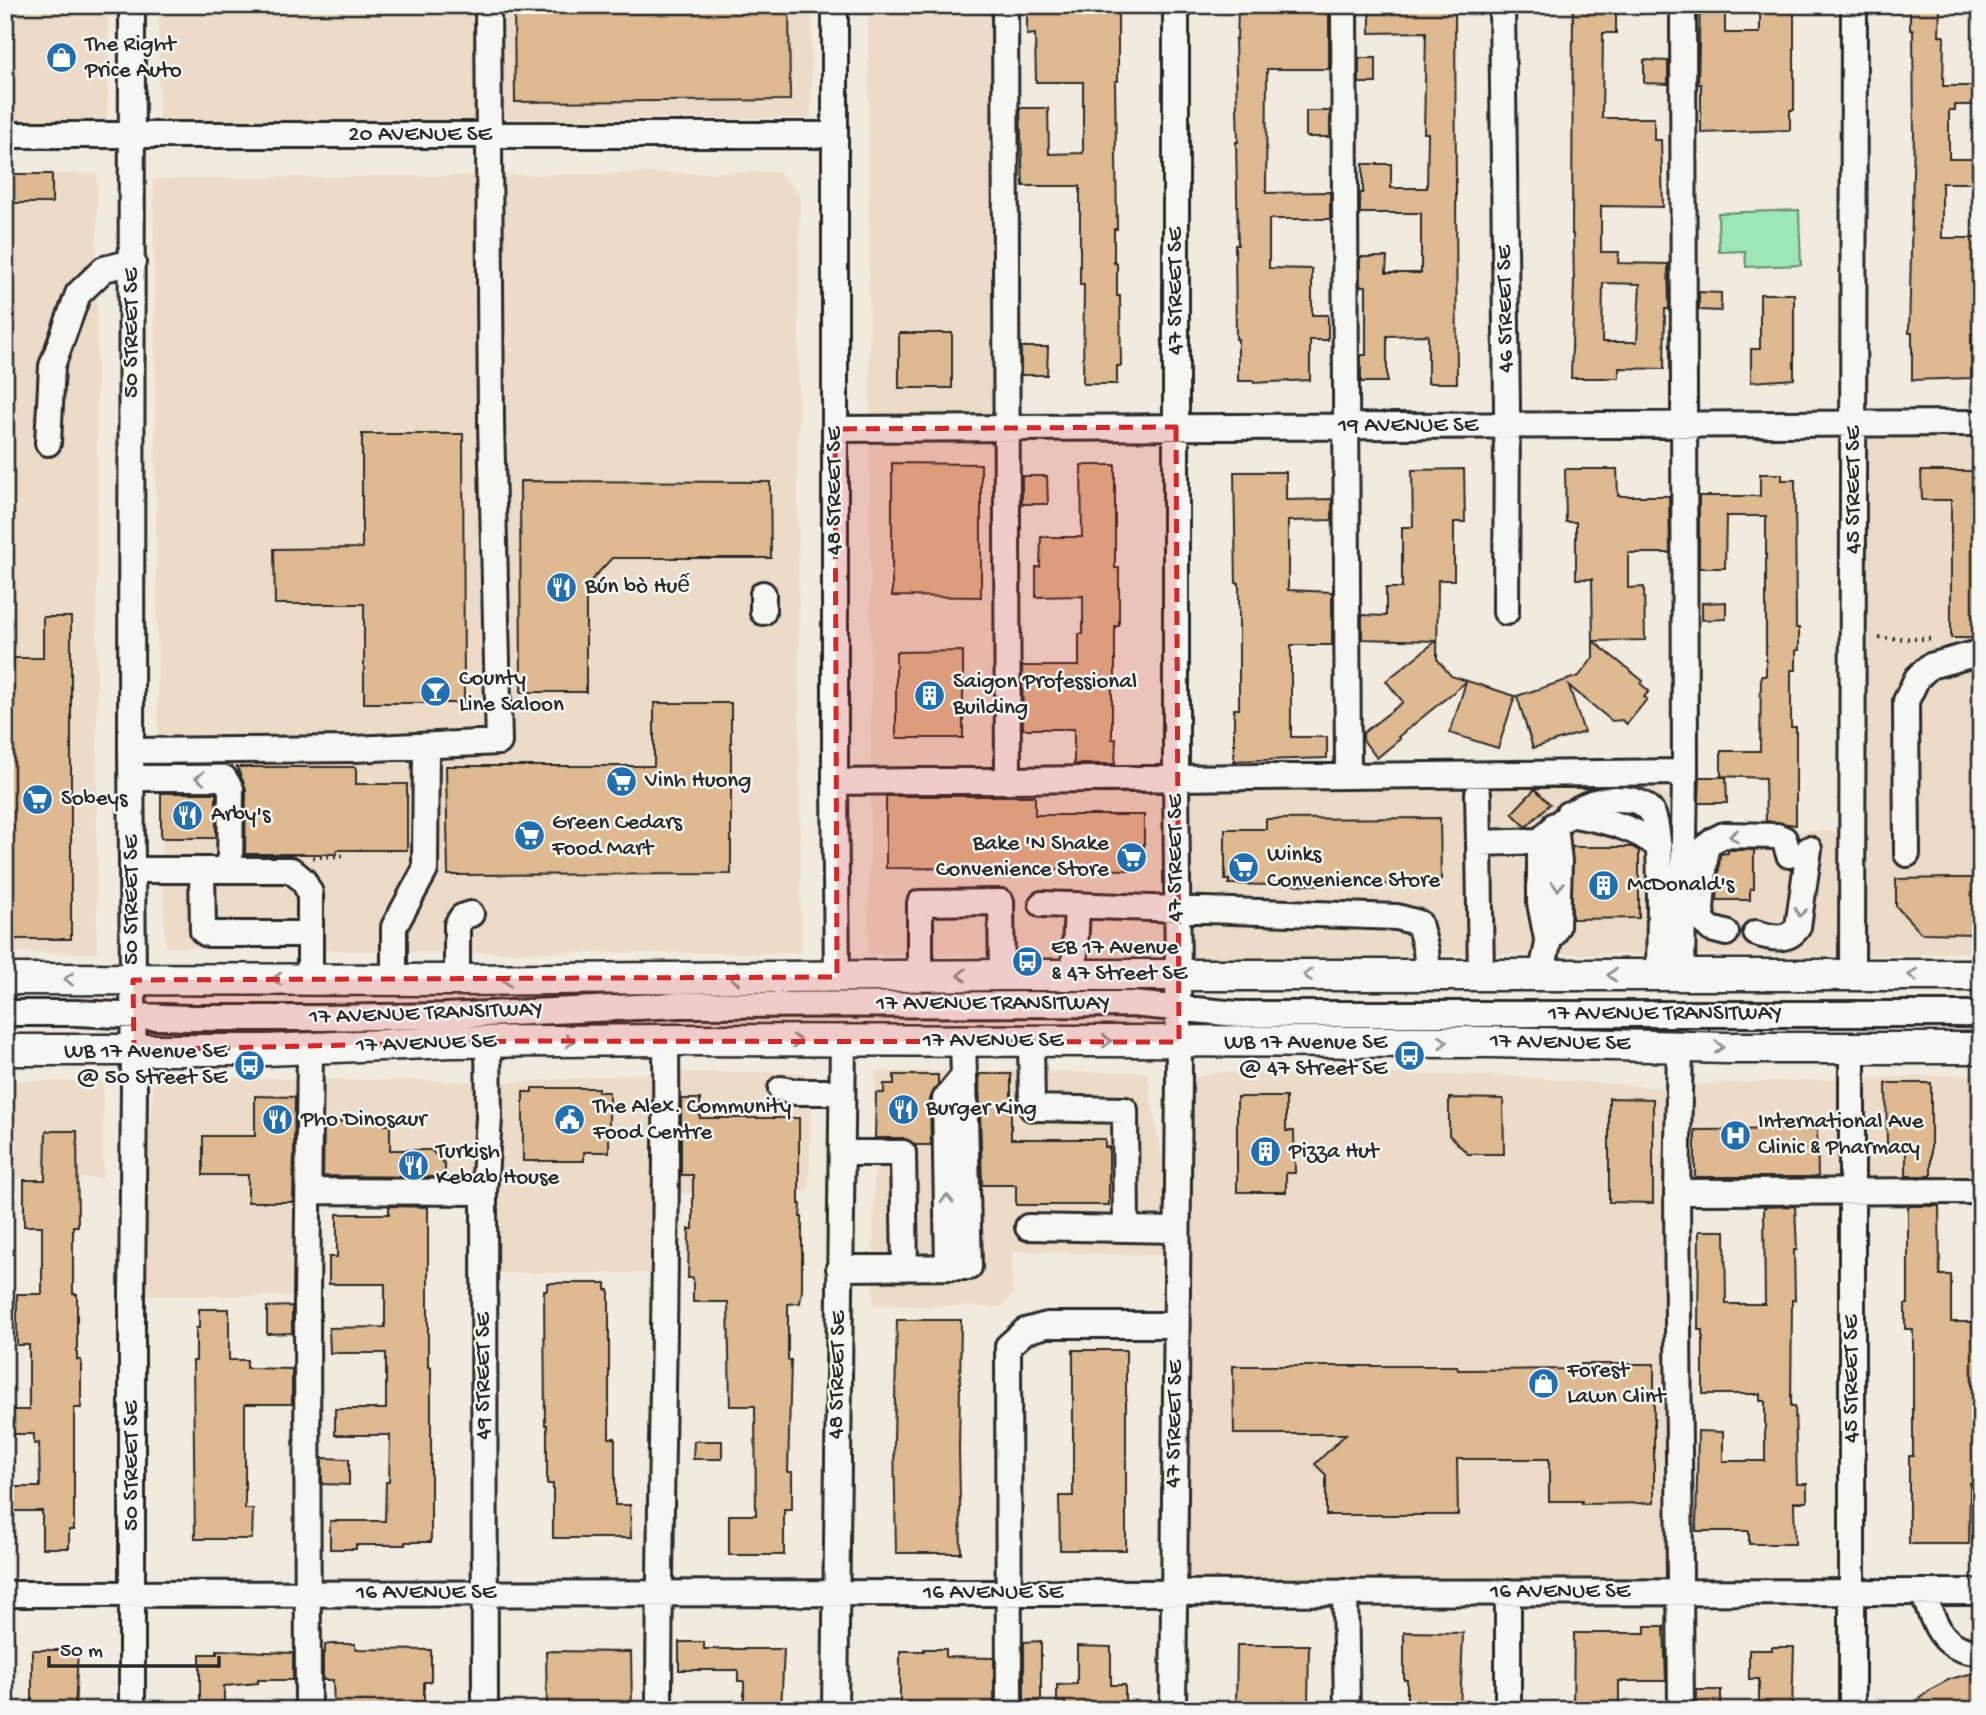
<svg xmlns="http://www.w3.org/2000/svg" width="1986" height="1715" font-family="'Gochi Hand',sans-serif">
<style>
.built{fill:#ecdcc7}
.green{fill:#9de7b6;stroke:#648970;stroke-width:2}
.building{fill:#dfba90;stroke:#2b2b2b;stroke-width:2;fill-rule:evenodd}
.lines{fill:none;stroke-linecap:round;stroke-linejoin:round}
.minor-casing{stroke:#2b2b2b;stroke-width:30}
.major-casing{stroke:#2b2b2b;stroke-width:35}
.path{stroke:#2b2b2b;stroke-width:4.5;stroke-dasharray:2 5;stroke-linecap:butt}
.minor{stroke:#f6f6f2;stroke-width:24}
.major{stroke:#f6f6f2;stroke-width:30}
.oneway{stroke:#90908e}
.marked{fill:#d62828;fill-opacity:0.2;stroke:#d62828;stroke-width:5;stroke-dasharray:14 9;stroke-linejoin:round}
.labels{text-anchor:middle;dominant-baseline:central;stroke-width:5;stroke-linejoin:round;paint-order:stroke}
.poi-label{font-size:23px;fill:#2b2b2b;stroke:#f6f6f2;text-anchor:start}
.street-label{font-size:23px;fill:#2b2b2b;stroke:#f6f6f2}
</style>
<rect width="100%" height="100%" fill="#f1eade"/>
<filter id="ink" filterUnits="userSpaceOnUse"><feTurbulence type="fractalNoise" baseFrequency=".0143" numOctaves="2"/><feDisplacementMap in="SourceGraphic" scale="14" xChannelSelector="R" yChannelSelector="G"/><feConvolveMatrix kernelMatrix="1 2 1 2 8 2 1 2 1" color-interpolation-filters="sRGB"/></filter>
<g filter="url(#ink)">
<path class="built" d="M5,5h104l-2,117 -102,5z
M158,5h654l-1,113 -652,3z
M868,5h137l3,777 340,-6 311,11 15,16 1,27 176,1 3,-408h127v529l-125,4 -321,-2 -319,5 -348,-5 3,-172z
M779,172l21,25 -2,284 3,472 -360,-1 -276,-5 -7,-212 -5,-556z
M5,174h92v779l-92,-1z
M875,1071l272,1 29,168 14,-162 32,-6 289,4 153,12 13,89 6,-92 298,-11v107l-303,2 1,409 -506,1 3,-337 -163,-5 -1,44 -11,12 -128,-2z
M673,1072h129l10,5 -3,114 -136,2z
M654,1073l5,200h-175v-81l-175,-1 -2,105h-175l22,-219 362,5z
M5,1081h98v97h-98z"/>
<path class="green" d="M1799,210l2,55 -55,2 -1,-16 -26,1 -1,-39z"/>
<path class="building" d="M514,5h275l1,95 -275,2z
M1118,5v76h-3l2,148h-3v34h3v33h3l1,70h-4v18h-34l1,-99h-4v-99h-57l-3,-78h28l1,46 34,-1v-71h-47l-1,-48 -8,1v-29z
M1241,5l88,1v63h-62l-1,124 64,-1v27h-61v49l43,1v46h16v25h-18v40l-56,3v-2h-16v-42h-2l-1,-94h3l-2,-103h2l-3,-103h2l1,-28h3z
M1370,5h85l2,378h-29v-48l-41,1v46h-26v-27h5v-69h-6v-29h27l-1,16h35v-60h-61v-20h3v-29h28v24h36l1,-55h-4l2,-101 -56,1z
M1616,5v28h-13l-1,85h52v22h7l2,67 -62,-1v46h18l-1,11 50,1 1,45h-4l-1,60 -45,-1v10h-48l3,-95 -1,-49h-1l1,-228zM1603,283l37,1 -3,58h-35z
M1700,5h25v28h35v-28h34v105h-4v20l-89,3v-49h-3z
M1910,5h30l-1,31h5l-1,50h38v19h-26v5h-6v49h32v24h-39v55h39v96h-10v44l-59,2v-47h-3l5,-199 -1,-104h-3z
M1359,58h17v25h-17z
M1644,60l24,1v23l-24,-1z
M1306,111h24v26h-24z
M5,174h47v29h-47z
M1699,292l22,1v18l-22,-1z
M1760,294h34v85l-43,3v-33h9z
M899,333h53v55h-53z
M1021,347h27l-1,28h-26z
M362,434h101l1,269h-100v-99h-89l-1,-55 88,-1z
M892,463l89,1v133l-89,-1z
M1081,465h34v103h4v58h-4v55h-3v58h4l-1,25h-41v-35h-51l-1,-63h57v-32h4v-38l-47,1v-30h4l1,-30h41z
M1464,469l1,53h-11v58h-16l-1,79 14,17 64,20 -17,52 -48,-15 16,-51 -68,55 2,2 -23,19 -14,-18v-7l40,-31 -17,-21 50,-40 -74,-2v-24l24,1v-28h16v-61h11l-1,-57z
M1565,469h52l1,27h51l1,57h-42v35l16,-1 1,53 -52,1 -1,-62h-16v-57h-10z
M1921,471h60v167h-30v-138h-29z
M1234,472h52v28l46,-1v21l-44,1v69l44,2v53h-41v92h36v21l-93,3v-52h5v-126h-3z
M1760,474h22v6h13l1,148h3v22h-3v20h-5v57h5v98l-30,-4 -1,-43 -44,-2v-25h39l1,-75h5v-160h-40l-1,52h-26v-72h61z
M1022,476h25l1,28h-26z
M520,481l250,1 1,76h-159l-26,28v106h-65z
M1726,602v17l-24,1v-17z
M43,617h28v322h-66v-281h38z
M1593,641l50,40 -2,3 8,7 -5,6 3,2 -20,25 -5,-4 -10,1 -43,-35 15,46 -51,16 -16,-52 62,-20 14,-18z
M963,651v87h-67v-86z
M654,703h77v171l-283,1 -2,-109h208z
M237,767h119v17h51v66h-70v4h-92l1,-65z
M1700,777h26l1,26h-28z
M1535,789l15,15 -24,23 -14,-14z
M161,793h55v45h-55z
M886,796h149v19h109v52h-2v3l-256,-2z
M1440,818l1,62h-4v4l-166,1 -42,-1v-4h-4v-51h41v-10z
M1572,847h60l7,4v67l-67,1z
M1728,850h26v39h-4v11h-33l3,-46 8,-1z
M1955,878h19v56l-53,-1 -25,-27v-27z
M979,1074h32v65h94v8h4v58h-93v-20h-34z
M894,1075h44v9l-8,15 1,46h-16l-12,-7h-28l1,-45h8v-9h10z
M1886,1083h45v93h-25v-31h-19z
M532,1088h66v4h11v60h-25v9h-61v-69h9z
M255,1096l40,1 -2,105h-45v-27h-45v-39h52z
M1237,1097h49v34h8l1,42h-9v19h-49z
M1449,1098l54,1 1,55h-36l-19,-19z
M1609,1098l44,1v104l-44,-1z
M681,1099h19v19h99v86h2l-1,13h2v73l-2,13 -12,1v56h3l-3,112h4v37h-8v46h-55v-40h27l-1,-109h-25l-2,-104h-35v-24h-5l1,-49h4v-54h-12z
M385,1121v4h5v25h41l14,14v13l-122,-1 1,-54z
M1817,1129l1,48h-123v-47z
M46,1131h31l1,95h-5v68h4v66h4v48h-7v122h-5v18h-27v-37h-37v-24h35l-1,-44 -5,1v-10h-29v-24h24v-65h-12v-51h25v-68h-18v-46h21z
M389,1206l39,1v160h3v175h-26v3h-49v4h-26v-28h55l1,-39h3l1,-47h-55v-26h51v-56h-56l-1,-25 56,-1v-43h-56v-27h8v-43h52z
M1795,1206l2,44h-3l1,50h-3l-1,106h4l2,78h10v18h-13l1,42h-46v-13h-53l2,-100 25,1v29h42v-60h-5v-7h-57v-64h-5l1,-99h26l1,73h39l-1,-97z
M1908,1206h31l1,69h11v47h30v161h-11l-1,61h-60v-88h4v-127h-8v-25h3z
M547,1283h59v7h3v148h6v67h15l1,33h-78v-54h-6v-59h-2l-1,-135h3z
M292,1306v27l-25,1v-27z
M199,1309h30v51h18v8l45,1v35h-47v105h8l-1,30h-57l-2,-178h3v-33h3z
M897,1320h64l-2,129 2,104h-65l-2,-114z
M1073,1350h53v200h-66l-1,-54h14z
M1581,1364h73v139l-72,1v-3h-33v-42h-92l1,56h-132v-40l-11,-11 31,-30h-112l-1,-68h224l1,4 123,-1z
M694,1441h28v18h-29z
M322,1458l27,1v26l-27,-1z
M1645,1626h19l2,55h-47v29h-46l1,-77h71z
M1404,1632l59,1 -3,77h-53v-30h-3z
M1041,1641v59h-17v-58z
M679,1642h25v7h80l-3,61h-37v-29h-6v-11h-59z
M331,1644h24v5l76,1v32h-7v28h-90l-1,-30h-10v-27h2v-8z
M1237,1645h72l-1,59h-37v6h-35z
M1077,1646l34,1v38h14v22h-56l-4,-2v-3h-8v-17l20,-1z
M1772,1647h22l-2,63h-33v-31h-10v-29h23z
M924,1649h22v8l48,1v52h-94v-59h24z
M32,1650h46l-3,60h-43z
M217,1650l76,3v27h-35v3l-34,3v24h-24v-56h17z
M546,1651l85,1 1,58h-85z
M1981,1671v39h-77l29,-22 17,-9z
M1697,1690h24v18h-24z"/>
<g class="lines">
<defs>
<path id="minor" d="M835,5v777l2,195
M1005,5l3,777
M1344,5l4,771
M1502,5l5,403 -1,204
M5,135h830
M835,429l1146,-6
M48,443l4,-77 26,-72 26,-25 29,-7
M763,612v-18
M131,751l223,-2 145,-7 -8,-319 -3,-418
M132,778h92l7,11 -1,80
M835,782l850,-10
M1478,794l1,49 61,-2c22,-22 44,-43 78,-42 13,0 26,2 34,14 12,17 7,134 7,162
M1568,814c30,5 67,12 91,33
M1540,841v62l8,41 -7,31
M1479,843l2,132
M1907,854l-1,-153 11,-23 13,-12 41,-11 10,-1
M132,870h159l12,10 7,13v86
M202,870l1,61 4,3h103
M1042,904l355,13 22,6 7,27 2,25
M1726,933l-15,-4 -8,-8 -2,-11 5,-63 8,-7 10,-5 53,1 7,3 5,16
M1756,933c15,5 32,9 42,-6l11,-78
M1553,935l4,-8 2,-65 -4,-37
M1074,975l3,-70
M1682,975l3,-203 -2,-767
M1852,975l2,-970
M920,976v-73l81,-1 1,73
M394,979v-52l31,-57 1,-123
M457,980v-55l5,-8 9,-3
M5,1013h71l110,5h130l129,-2 234,-11 453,-1 105,10h744
M1031,1040l1,68 93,2 1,119 51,1
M1680,1046l-3,146 4,518
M781,1089l15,3h46
M842,1153h61l2,115
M309,1191l175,1
M1677,1192l304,-1
M1028,1227l98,2
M948,1267l-3,-168 18,-22
M839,1268l130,-1 -6,-227
M1345,1592l2,118
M1508,1592v118
M1923,1592c11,31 19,60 58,60
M5,1594l1976,-2
M132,1710v-414l2,-209 -3,-336 1,-746
M308,1710l-1,-414 3,-247
M485,1710l-1,-518 5,-74 -1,-76
M659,1710c0,-223 9,-446 7,-670
M835,1710l8,-669
M1009,1710l-1,-364 17,-15 22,-6h129
M1173,1710l6,-634 -3,-297v-774
M1852,1710v-662"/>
<path id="major" d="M5,979l452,1 545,-5h979
M5,1050h261l185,-8 215,-2 826,2 236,6h253"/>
</defs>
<use href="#minor" class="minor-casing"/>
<use href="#major" class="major-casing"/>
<path class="path" d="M1879,638l56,1
M313,857l30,-1"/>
<use href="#minor" class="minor"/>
<use href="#major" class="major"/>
</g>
<defs><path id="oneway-chevron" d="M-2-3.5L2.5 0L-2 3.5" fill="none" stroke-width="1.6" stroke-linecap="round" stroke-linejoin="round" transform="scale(1.75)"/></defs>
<g class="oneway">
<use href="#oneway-chevron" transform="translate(200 778) rotate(180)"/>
<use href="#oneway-chevron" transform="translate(1734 836) rotate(179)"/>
<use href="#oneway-chevron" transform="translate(1558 886) rotate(92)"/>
<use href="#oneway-chevron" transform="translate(1800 912) rotate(98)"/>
<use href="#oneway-chevron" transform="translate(962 975) rotate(180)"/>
<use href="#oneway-chevron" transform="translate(1308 975) rotate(180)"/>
<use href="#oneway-chevron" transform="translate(1612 975) rotate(180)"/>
<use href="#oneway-chevron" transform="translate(1913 975) rotate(180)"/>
<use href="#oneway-chevron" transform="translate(735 978) rotate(179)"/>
<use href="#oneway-chevron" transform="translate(69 979) rotate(-180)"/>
<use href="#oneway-chevron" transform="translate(277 979) rotate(180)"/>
<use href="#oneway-chevron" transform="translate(507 980) rotate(180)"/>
<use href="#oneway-chevron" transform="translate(570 1041)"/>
<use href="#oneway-chevron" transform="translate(797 1041)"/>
<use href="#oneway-chevron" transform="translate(1107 1041)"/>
<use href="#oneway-chevron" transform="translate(1443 1042)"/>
<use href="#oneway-chevron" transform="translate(1719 1047) rotate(1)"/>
<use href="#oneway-chevron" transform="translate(947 1199) rotate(-91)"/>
</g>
</g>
<path class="marked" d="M1176,427l3,615 -659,-1 -386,9 -1,-70 704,-3 -2,-548z"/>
<defs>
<symbol id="shop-disc" viewBox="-11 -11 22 22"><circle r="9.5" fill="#1f6fb2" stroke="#f6f6f2"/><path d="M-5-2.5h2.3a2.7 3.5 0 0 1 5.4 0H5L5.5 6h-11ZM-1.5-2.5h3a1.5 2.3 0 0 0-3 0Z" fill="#fff"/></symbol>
<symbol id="restaurant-disc" viewBox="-11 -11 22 22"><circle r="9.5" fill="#1f6fb2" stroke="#f6f6f2"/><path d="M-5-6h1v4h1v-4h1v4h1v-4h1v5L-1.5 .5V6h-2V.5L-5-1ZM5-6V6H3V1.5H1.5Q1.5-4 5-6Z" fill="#fff"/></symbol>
<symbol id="bar-disc" viewBox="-11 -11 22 22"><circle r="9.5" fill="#1f6fb2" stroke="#f6f6f2"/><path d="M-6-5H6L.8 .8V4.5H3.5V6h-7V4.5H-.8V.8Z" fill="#fff"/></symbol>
<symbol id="building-disc" viewBox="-11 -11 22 22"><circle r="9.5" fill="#1f6fb2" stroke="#f6f6f2"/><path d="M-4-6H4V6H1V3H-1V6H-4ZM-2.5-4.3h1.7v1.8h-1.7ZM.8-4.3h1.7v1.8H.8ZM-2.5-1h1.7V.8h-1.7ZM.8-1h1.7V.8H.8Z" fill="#fff"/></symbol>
<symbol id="supermarket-disc" viewBox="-11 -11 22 22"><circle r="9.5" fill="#1f6fb2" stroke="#f6f6f2"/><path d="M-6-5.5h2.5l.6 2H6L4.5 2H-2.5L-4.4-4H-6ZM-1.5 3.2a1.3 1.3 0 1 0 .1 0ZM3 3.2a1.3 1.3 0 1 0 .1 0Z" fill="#fff"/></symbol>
<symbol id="bus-disc" viewBox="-11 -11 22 22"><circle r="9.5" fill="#1f6fb2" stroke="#f6f6f2"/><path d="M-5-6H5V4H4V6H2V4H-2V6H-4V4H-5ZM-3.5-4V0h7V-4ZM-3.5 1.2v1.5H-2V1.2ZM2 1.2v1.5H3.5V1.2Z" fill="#fff"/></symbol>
<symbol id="civic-disc" viewBox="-11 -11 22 22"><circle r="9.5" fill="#1f6fb2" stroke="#f6f6f2"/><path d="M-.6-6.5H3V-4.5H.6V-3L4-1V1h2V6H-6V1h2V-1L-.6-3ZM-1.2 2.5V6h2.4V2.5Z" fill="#fff"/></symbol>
<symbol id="hospital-disc" viewBox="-11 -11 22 22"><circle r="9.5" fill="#1f6fb2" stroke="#f6f6f2"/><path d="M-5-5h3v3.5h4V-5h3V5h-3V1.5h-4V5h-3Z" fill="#fff"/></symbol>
</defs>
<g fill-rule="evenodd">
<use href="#shop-disc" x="44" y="40" width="35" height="35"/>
<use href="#restaurant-disc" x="544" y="570" width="35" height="35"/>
<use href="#bar-disc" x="418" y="674" width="35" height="35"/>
<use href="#building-disc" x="912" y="678" width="35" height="35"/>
<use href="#supermarket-disc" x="604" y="764" width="35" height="35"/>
<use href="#supermarket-disc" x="20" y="782" width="35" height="35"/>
<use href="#restaurant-disc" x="170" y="798" width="35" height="35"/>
<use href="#supermarket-disc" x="512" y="818" width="35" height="35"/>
<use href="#supermarket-disc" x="1114" y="840" width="35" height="35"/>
<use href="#supermarket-disc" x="1226" y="850" width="35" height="35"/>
<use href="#building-disc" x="1586" y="868" width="35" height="35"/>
<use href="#bus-disc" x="1010" y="944" width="35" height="35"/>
<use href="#bus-disc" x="1392" y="1038" width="35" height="35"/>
<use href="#bus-disc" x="232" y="1048" width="35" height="35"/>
<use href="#restaurant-disc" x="886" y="1092" width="35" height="35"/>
<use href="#restaurant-disc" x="260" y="1102" width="35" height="35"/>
<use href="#civic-disc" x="552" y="1102" width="35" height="35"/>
<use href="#hospital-disc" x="1718" y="1118" width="35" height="35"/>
<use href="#building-disc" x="1248" y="1134" width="35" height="35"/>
<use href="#restaurant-disc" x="396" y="1148" width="35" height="35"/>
<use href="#shop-disc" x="1526" y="1366" width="35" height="35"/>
</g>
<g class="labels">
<g class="poi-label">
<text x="85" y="45">The Right<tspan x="85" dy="26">Price Auto</tspan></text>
<text x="585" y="587">Bún bò Huế</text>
<text x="459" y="679">County<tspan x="459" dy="26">Line Saloon</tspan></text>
<text x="953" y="682">Saigon Professional<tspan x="953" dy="26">Building</tspan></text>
<text x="645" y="781">Vinh Huong</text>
<text x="61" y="799">Sobeys</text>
<text x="211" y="815">Arby's</text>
<text x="552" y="823">Green Cedars<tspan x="552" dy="26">Food Mart</tspan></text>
<text x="1109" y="844" text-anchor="end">Bake 'N Shake<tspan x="1109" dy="26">Convenience Store</tspan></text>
<text x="1267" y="855">Winks<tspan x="1267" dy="26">Convenience Store</tspan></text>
<text x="1627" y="885">McDonald's</text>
<text x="1051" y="948">EB 17 Avenue<tspan x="1051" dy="26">&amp; 47 Street SE</tspan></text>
<text x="1387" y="1043" text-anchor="end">WB 17 Avenue SE<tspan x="1387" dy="26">@ 47 Street SE</tspan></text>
<text x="227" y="1052" text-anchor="end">WB 17 Avenue SE<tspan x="227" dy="26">@ 50 Street SE</tspan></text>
<text x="593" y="1107">The Alex. Community<tspan x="593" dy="26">Food Centre</tspan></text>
<text x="926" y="1109">Burger King</text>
<text x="301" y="1120">Pho Dinosaur</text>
<text x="1758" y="1122">International Ave<tspan x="1758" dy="26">Clinic &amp; Pharmacy</tspan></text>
<text x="436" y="1152">Turkish<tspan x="436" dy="26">Kebab House</tspan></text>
<text x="1289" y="1152">Pizza Hut</text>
<text x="1567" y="1371">Forest<tspan x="1567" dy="26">Lawn Clint</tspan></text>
</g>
<g class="street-label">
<text x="420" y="135">20 AVENUE SE</text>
<text transform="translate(1176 291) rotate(-90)">47 STREET SE</text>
<text transform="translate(1506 309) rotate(-91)">46 STREET SE</text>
<text transform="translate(132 333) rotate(-90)">50 STREET SE</text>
<text x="1408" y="426">19 AVENUE SE</text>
<text transform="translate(1854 490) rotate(-90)">45 STREET SE</text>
<text transform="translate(835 491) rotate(-90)">48 STREET SE</text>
<text transform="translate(1176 858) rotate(-90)">47 STREET SE</text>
<text transform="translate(132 900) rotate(-90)">50 STREET SE</text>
<text x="993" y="1004">17 AVENUE TRANSITWAY</text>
<text transform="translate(426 1014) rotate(-2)">17 AVENUE TRANSITWAY</text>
<text x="1665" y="1014">17 AVENUE TRANSITWAY</text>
<text x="993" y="1041">17 AVENUE SE</text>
<text transform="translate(1560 1043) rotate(1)">17 AVENUE SE</text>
<text transform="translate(426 1044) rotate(-2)">17 AVENUE SE</text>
<text transform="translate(838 1375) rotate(-89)">48 STREET SE</text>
<text transform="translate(484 1376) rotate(-90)">49 STREET SE</text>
<text transform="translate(1852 1379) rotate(-90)">45 STREET SE</text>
<text transform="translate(1175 1424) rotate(-89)">47 STREET SE</text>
<text transform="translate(132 1466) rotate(-90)">50 STREET SE</text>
<text x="1560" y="1592">16 AVENUE SE</text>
<text x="426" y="1593">16 AVENUE SE</text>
<text x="993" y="1593">16 AVENUE SE</text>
</g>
</g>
<rect width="1986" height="1715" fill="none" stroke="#f6f6f2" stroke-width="28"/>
<rect x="14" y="14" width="1958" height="1687" fill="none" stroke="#2b2b2b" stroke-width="2.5" filter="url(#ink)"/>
<path d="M49 1656v10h170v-10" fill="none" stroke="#2b2b2b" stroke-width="3.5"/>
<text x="60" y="1656" font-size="21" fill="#2b2b2b" stroke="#f6f6f2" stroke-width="5" paint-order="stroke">50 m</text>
</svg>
